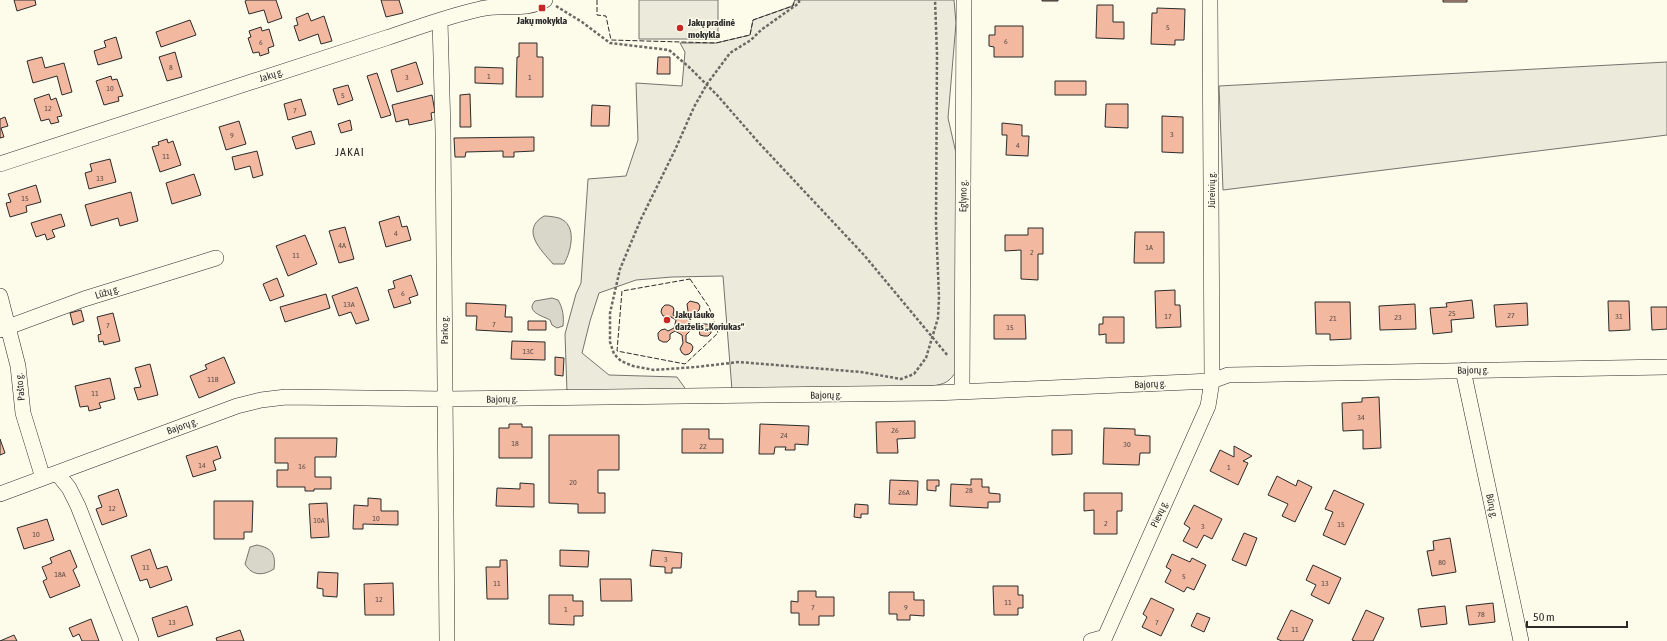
<svg xmlns="http://www.w3.org/2000/svg" width="1667" height="641" font-family="'Asap Condensed',sans-serif">
<style>
.green{fill:#ecebdb;stroke:#74746e}
.water{fill:#d8d7c9;stroke:#74746e}
.building{fill:#f2b8a0;stroke:#2b2b2b}
.lines{fill:none;stroke-linecap:round;stroke-linejoin:round}
.minor-casing{stroke:#2b2b2b;stroke-width:16}
.path{stroke:#6a6964;stroke-width:2.5;stroke-dasharray:3 2;stroke-linecap:butt}
.minor{stroke:#fdfbea;stroke-width:15}
.fence{stroke:#2b2b2b;stroke-width:1;stroke-dasharray:5 2;stroke-linecap:butt}
.poi-dot{fill:#c62828;stroke:#fdfbea;stroke-width:1.5}
.labels{text-anchor:middle;dominant-baseline:central;stroke-width:3;stroke-linejoin:round;paint-order:stroke}
.number-label{font-size:8px;fill:#5d4e48}
.poi-label{font-size:10px;font-weight:bold;fill:#2b2b2b;stroke:#fdfbea;text-anchor:start}
.street-label{font-size:10px;fill:#2b2b2b;stroke:#fdfbea}
.quarter-label{font-size:12px;letter-spacing:1px;fill:#2b2b2b;stroke:#fdfbea}
</style>
<rect width="100%" height="100%" fill="#fdfbea"/>
<path class="green" d="M639,0h79v39h-79z
M795,0h159l2,23 -8,95 8,35v218c-6,11 -12,13 -23,15l-201,4 -9,-114 -51,1 -36,3 -37,13 -9,28 -8,32 27,22 68,2 10,14 -120,1 -2,-58 11,-40 5,-11 7,-104 38,-3 12,-36 -2,-57 46,3 3,-34 -5,-9h36l34,-8 3,-15 39,-14z
M1667,62v73l-444,55 -4,-104z"/>
<path class="water" d="M544,216c5,0 11,1 15,2 19,7 12,33 5,46h-11c-12,-14 -33,-34 -9,-48z
M552,298l6,2c5,8 6,17 5,26l-6,2 -5,-3 -2,-5c-7,-4 -25,-8 -15,-19z
M257,545c15,3 19,9 17,24 -11,7 -22,7 -29,-5l5,-17z"/>
<path class="building" d="M14,0h21l1,5 -19,6z
M247,0h29l6,18 -14,5 -4,-13 -15,4 -4,-13z
M381,0h18l4,13 -17,4z
M1042,0h16v1h-16z
M1443,0h24v2h-24z
M1097,5h16v17h11v17l-28,-1z
M1157,8l28,1 -1,31h-9v5l-24,-1 1,-31h5z
M308,13l3,8 13,-5 8,25 -11,3 -3,-10 -19,7 -5,-15 4,-1 -2,-7z
M190,20l6,15 -35,12 -5,-15z
M995,26h28v31h-29v-10l-5,-1v-11h6z
M261,27l1,4 7,-2 5,17 -6,2 1,5 -9,3 -1,-4 -6,1 -5,-15 3,-1 -2,-6z
M116,37l6,21 -24,7 -4,-14 12,-4 -2,-6z
M519,43h18v14h6v40h-27l1,-40h2z
M175,52l7,25 -15,4 -8,-24z
M42,57l3,11 19,-5 8,29 -10,3 -5,-19 -24,7 -6,-22z
M658,57h12v17h-13z
M416,62l7,22 -26,8 -6,-22z
M475,67l28,1v16l-28,-1z
M377,73l14,42 -10,3 -14,-42z
M111,76l1,4 5,-1 6,17 -5,1 1,4 -15,4 -8,-24z
M1055,81h31v14h-31z
M348,85l5,15 -15,5 -5,-16z
M49,94l2,6 5,-2 6,18 -5,1 2,5 -8,2 -2,-5 -8,2 -7,-22z
M470,94l1,33h-11v-32z
M432,95l3,17 -4,1 1,7 -23,5 -1,-6 -12,3 -4,-17z
M301,99l5,16 -18,5 -4,-16z
M1106,104h22v24l-23,-1z
M592,105l18,1 -1,20h-18z
M1162,116l21,1v36l-21,-1z
M5,117l3,9 -7,2 3,9 -4,1v-19z
M350,120l2,10 -11,3 -3,-9z
M239,121l7,23 -20,6 -7,-23z
M1002,123l20,2v11h7l-1,20 -22,-1 1,-20h-5z
M311,131l4,13 -19,5 -4,-12z
M534,137v14l-20,1v5h-11v-6l-37,1 -1,5h-10l-1,-19z
M167,139l1,4 5,-2 8,24 -21,7 -8,-25 7,-2 -1,-3z
M257,151l6,24 -10,3 -3,-12 -15,4 -3,-13z
M110,159l6,23 -27,7 -4,-16 7,-2 -2,-7z
M194,174l7,21 -29,9 -6,-21z
M36,185l5,17 -15,4 1,6 -17,5 -4,-14 5,-1 -3,-8z
M131,192l7,29 -18,5 -2,-8 -27,8 -6,-21z
M61,214l4,12 -13,4 3,7 -8,3 -2,-6 -9,3 -5,-14z
M399,216l3,11 5,-1 4,14 -25,7 -7,-25z
M345,227l9,32 -15,4 -10,-32z
M1028,228h15v26h-5v26l-17,-1v-29l-16,1v-16h23z
M1135,232h29v31h-30z
M305,235l12,29 -29,12 -12,-30z
M411,275l7,20 -9,3 2,5 -17,5 -6,-18 7,-2 -2,-7z
M277,278l7,18 -14,5 -7,-17z
M357,287l12,33 -13,4 -5,-12 -12,4 -7,-20z
M1175,290v15h5l1,22 -25,1 -1,-37z
M326,294l4,14 -45,14 -5,-15z
M1472,300l2,18 -23,2 1,12 -19,2 -3,-26 17,-1 -1,-4z
M690,301l8,2 2,3 -1,4 -3,3 -4,1 -3,5 3,7 7,1 3,-3h4l4,1 1,4v4l-3,3h-4l-4,-1 -1,-5 -7,-1 -6,6v7l5,2 2,3 -1,4 -3,3 -4,1 -3,-2 -2,-4 3,-6 -1,-8 -7,-4 -5,3v5l-3,3h-4l-4,-2 -1,-4v-3l3,-3 4,-1 3,2 6,-3 2,-8 -5,-3 -8,-1 -2,-4 1,-4 3,-3h4l4,2 1,3 -1,5 5,3 8,-1 2,-6 -1,-7z
M1608,301h21l1,29 -21,1z
M1315,302h35l1,37 -21,1v-6h-14z
M466,303l40,2 -1,12h7v15l-36,-2 1,-14h-11z
M1527,303l1,22 -32,2 -2,-22z
M1415,304l1,25 -36,1 -1,-24z
M1651,307h16v22l-15,1z
M81,310l3,11 -11,4 -3,-12z
M113,313l7,28 -16,4 -1,-4 -4,1 -1,-7 3,-1 -4,-17z
M994,315h31l1,24h-32z
M1103,317h21v26h-18v-9l-7,1v-11h4z
M528,321h18v9h-18z
M512,341l33,1v18l-34,-1z
M224,357l11,26 -36,15 -9,-22 17,-7 -2,-4z
M555,357l9,1 -1,18 -8,-1z
M150,364l8,31 -20,5 -4,-12 7,-1 -6,-19z
M110,378l5,21 -16,4 2,5 -12,3 -1,-5 -8,1 -5,-21z
M1379,397l2,51 -18,1v-19l-20,1 -1,-28 20,-1v-4z
M915,421v17l-18,1 1,14h-21l-1,-31z
M509,424h13v3h10v31h-33v-30h10z
M760,424l49,2 -1,19 -13,-1v6h-10l1,-3h-11l-1,7h-15z
M1104,428l31,1v6l15,1v17h-10l-1,12 -36,-1z
M682,429h27v10h14v14h-41z
M1052,430h20v24l-20,1z
M549,435h70v35h-21v23h7v20h-27v-9l-29,-1z
M275,438h62l-1,19h-21v20h16v12h-17v2h-9v-4h-28v-17h11v-7h-13z
M0,439l5,14 -5,2z
M217,446l4,12 -8,3 3,9 -23,7 -7,-21z
M1234,446l18,10 -9,5 5,2 -10,22 -28,-14 10,-21 14,7z
M1277,476l19,10 2,-6 14,7 -17,35 -13,-6 6,-12 -20,-9z
M971,479h11v8h7v6l11,1v8h-12v6l-38,-2 1,-22 20,1z
M890,480l28,1 -1,24 -28,-1z
M927,480h12v6h-3v5l-9,-1z
M520,483l14,1v23l-38,-1 1,-18 23,1z
M118,489l9,27 -25,9 -6,-16 6,-2 -4,-11z
M1334,490l30,14 -19,41 -22,-10 10,-23 -8,-3z
M1084,493h38v18h-5v23h-23v-24l-10,1z
M368,498l13,1v12h17v14l-35,-1v5h-10l1,-24 14,1z
M214,501h39l-1,31h-8v7h-30z
M327,503l2,34 -18,1 -2,-34z
M855,504l13,1v9h-7v4l-7,-1z
M1194,505l28,14 -10,20 -8,-4 -7,13 -14,-7 7,-13 -6,-4z
M47,519l7,21 -30,9 -7,-21z
M1244,533l13,5 -11,28 -14,-6z
M1450,538l6,34 -24,4 -5,-25 7,-1 -1,-9z
M150,549l7,20 10,-3 5,14 -22,8 -3,-9 -7,2 -9,-25z
M70,550l7,17 -4,3 7,16 -30,12 -7,-17 4,-2 -5,-12 10,-4 -2,-5z
M560,550l29,1 -1,16 -28,-1z
M652,550l30,3 -1,15h-9v5h-7v-6l-15,-1z
M1172,554l18,8 2,-4 14,7 -12,25 -7,-3 -3,5 -19,-10 6,-12 -5,-3z
M500,560h7l1,39h-21l-1,-32h14z
M1313,565l28,13 -12,26 -18,-9 5,-10 -10,-5z
M318,572l20,1 -1,24 -14,-1v-7l-6,-1z
M600,579h31l1,22h-31z
M393,583l1,32h-29l-1,-31z
M993,586h25v9h5v13h-5v7h-24z
M798,591h18v6h18v19h-15v9h-20v-12h-8v-12l7,1z
M889,592h25v8h10v16l-14,-1v5h-13v-6h-8z
M549,595h24v6h10v15h-9v9l-25,-1z
M1151,598l23,11 -13,27 -19,-9 5,-10 -4,-3z
M1493,603l2,19 -26,3 -3,-19z
M187,606l6,19 -35,12 -6,-19z
M1445,606l2,18 -26,3 -3,-18z
M1291,610l22,10 -10,21h-21l-5,-2z
M1366,610l18,8 -11,23h-18l-3,-1z
M1197,613l13,5 -6,14 -13,-6z
M91,619l8,22h-17l-3,-7 -6,3 -4,-9z
M240,630l4,11h-27l-1,-3z
M14,635l3,6h-17z"/>
<g class="lines">
<defs>
<path id="minor" d="M440,20l3,112 4,509
M0,164l386,-126c31,-10 62,-22 94,-29 23,-6 43,3 65,-9
M0,296l18,70 5,47 20,65
M0,330l84,-31 132,-41
M1463,370l58,271
M962,392l2,-392
M57,473l12,15 9,18 53,135
M0,494l237,-88 24,-6 25,-3 159,2 489,-6 278,-12 16,-6 439,-8
M1105,637l103,-231 4,-25 -2,-381
M1091,641l14,-4"/>
</defs>
<use href="#minor" class="minor-casing"/>
<path class="path" d="M799,0v3l-38,27 -10,10 -21,13 -23,31 -13,23 -19,43 -34,69 -21,50 -10,44v29l4,12 7,7 12,5 21,4 42,-3 43,-5 122,10 40,7 13,-5 12,-16 12,-40 1,-21 -3,-74 1,-169 -2,-54
M556,6l26,16 28,21 59,7 20,17 28,28 42,48 105,112 84,101"/>
<use href="#minor" class="minor"/>
<path class="fence" d="M597,0v15l9,1 5,24 105,3 34,-8 3,-15 40,-14 2,-6
M690,279l19,28 9,26 -33,31 -68,-13 5,-60z"/>
</g>
<g class="poi-dot">
<rect x="538" y="4" width="8" height="8" rx="2"/>
<circle cx="680" cy="28" r="4"/>
<circle cx="667" cy="320" r="4"/>
</g>
<g class="labels">
<g class="number-label">
<text x="1168" y="27">5</text>
<text x="1006" y="41">6</text>
<text x="261" y="42">6</text>
<text x="171" y="67">8</text>
<text x="489" y="76">1</text>
<text x="407" y="77">3</text>
<text x="530" y="77">1</text>
<text x="110" y="88">10</text>
<text x="343" y="95">5</text>
<text x="48" y="108">12</text>
<text x="295" y="110">7</text>
<text x="1172" y="134">3</text>
<text x="232" y="135">9</text>
<text x="1018" y="145">4</text>
<text x="166" y="156">11</text>
<text x="100" y="178">13</text>
<text x="25" y="198">15</text>
<text x="396" y="233">4</text>
<text x="342" y="245">4A</text>
<text x="1149" y="247">1A</text>
<text x="1032" y="252">2</text>
<text x="296" y="255">11</text>
<text x="403" y="293">6</text>
<text x="349" y="304">13A</text>
<text x="1452" y="313">25</text>
<text x="1511" y="315">27</text>
<text x="1168" y="316">17</text>
<text x="1619" y="316">31</text>
<text x="1398" y="317">23</text>
<text x="1333" y="318">21</text>
<text x="494" y="324">7</text>
<text x="108" y="325">7</text>
<text x="1010" y="327">15</text>
<text x="528" y="351">13C</text>
<text x="213" y="379">11B</text>
<text x="95" y="393">11</text>
<text x="1361" y="417">34</text>
<text x="895" y="430">26</text>
<text x="784" y="435">24</text>
<text x="515" y="443">18</text>
<text x="1127" y="444">30</text>
<text x="703" y="446">22</text>
<text x="202" y="465">14</text>
<text x="302" y="466">16</text>
<text x="1229" y="467">1</text>
<text x="573" y="482">20</text>
<text x="969" y="490">28</text>
<text x="904" y="492">26A</text>
<text x="112" y="508">12</text>
<text x="376" y="518">10</text>
<text x="319" y="520">10A</text>
<text x="1106" y="523">2</text>
<text x="1341" y="524">15</text>
<text x="1203" y="526">3</text>
<text x="36" y="534">10</text>
<text x="666" y="559">3</text>
<text x="1442" y="562">80</text>
<text x="146" y="567">11</text>
<text x="60" y="574">18A</text>
<text x="1184" y="576">5</text>
<text x="497" y="583">11</text>
<text x="1325" y="583">13</text>
<text x="379" y="599">12</text>
<text x="1008" y="602">11</text>
<text x="813" y="607">7</text>
<text x="906" y="607">9</text>
<text x="566" y="609">1</text>
<text x="1481" y="614">78</text>
<text x="172" y="622">13</text>
<text x="1157" y="622">7</text>
<text x="1295" y="629">11</text>
</g>
<g class="poi-label">
<text x="542" y="20" text-anchor="middle">Jakų mokykla</text>
<text x="688" y="22">Jakų pradinė<tspan x="688" dy="12">mokykla</tspan></text>
<text x="675" y="314">Jakų lauko<tspan x="675" dy="12">darželis „Koriukas“</tspan></text>
</g>
<g class="street-label">
<text transform="translate(271 75) rotate(-18)">Jakų g.</text>
<text transform="translate(1211 190) rotate(-90)">Jūreivių g.</text>
<text transform="translate(963 196) rotate(-89)">Eglyno g.</text>
<text transform="translate(107 292) rotate(-17)">Lūžų g.</text>
<text transform="translate(444 330) rotate(-90)">Parko g.</text>
<text transform="translate(1473 370) rotate(-1)">Bajorų g.</text>
<text transform="translate(1150 384) rotate(-3)">Bajorų g.</text>
<text transform="translate(20 387) rotate(-95)">Pašto g.</text>
<text transform="translate(826 395) rotate(-1)">Bajorų g.</text>
<text transform="translate(502 399) rotate(-1)">Bajorų g.</text>
<text transform="translate(182 426) rotate(-20)">Bajorų g.</text>
<text transform="translate(1492 506) rotate(78)">Būrų g.</text>
<text transform="translate(1159 514) rotate(-66)">Pievų g.</text>
</g>
<g class="quarter-label">
<text x="350" y="152">JAKAI</text>
</g>
</g>
<path d="M1527 621v6h100v-6" fill="none" stroke="#2b2b2b" stroke-width="2"/>
<text x="1533" y="621" font-size="12" fill="#2b2b2b" stroke="#fdfbea" stroke-width="3" paint-order="stroke">50 m</text>
</svg>
